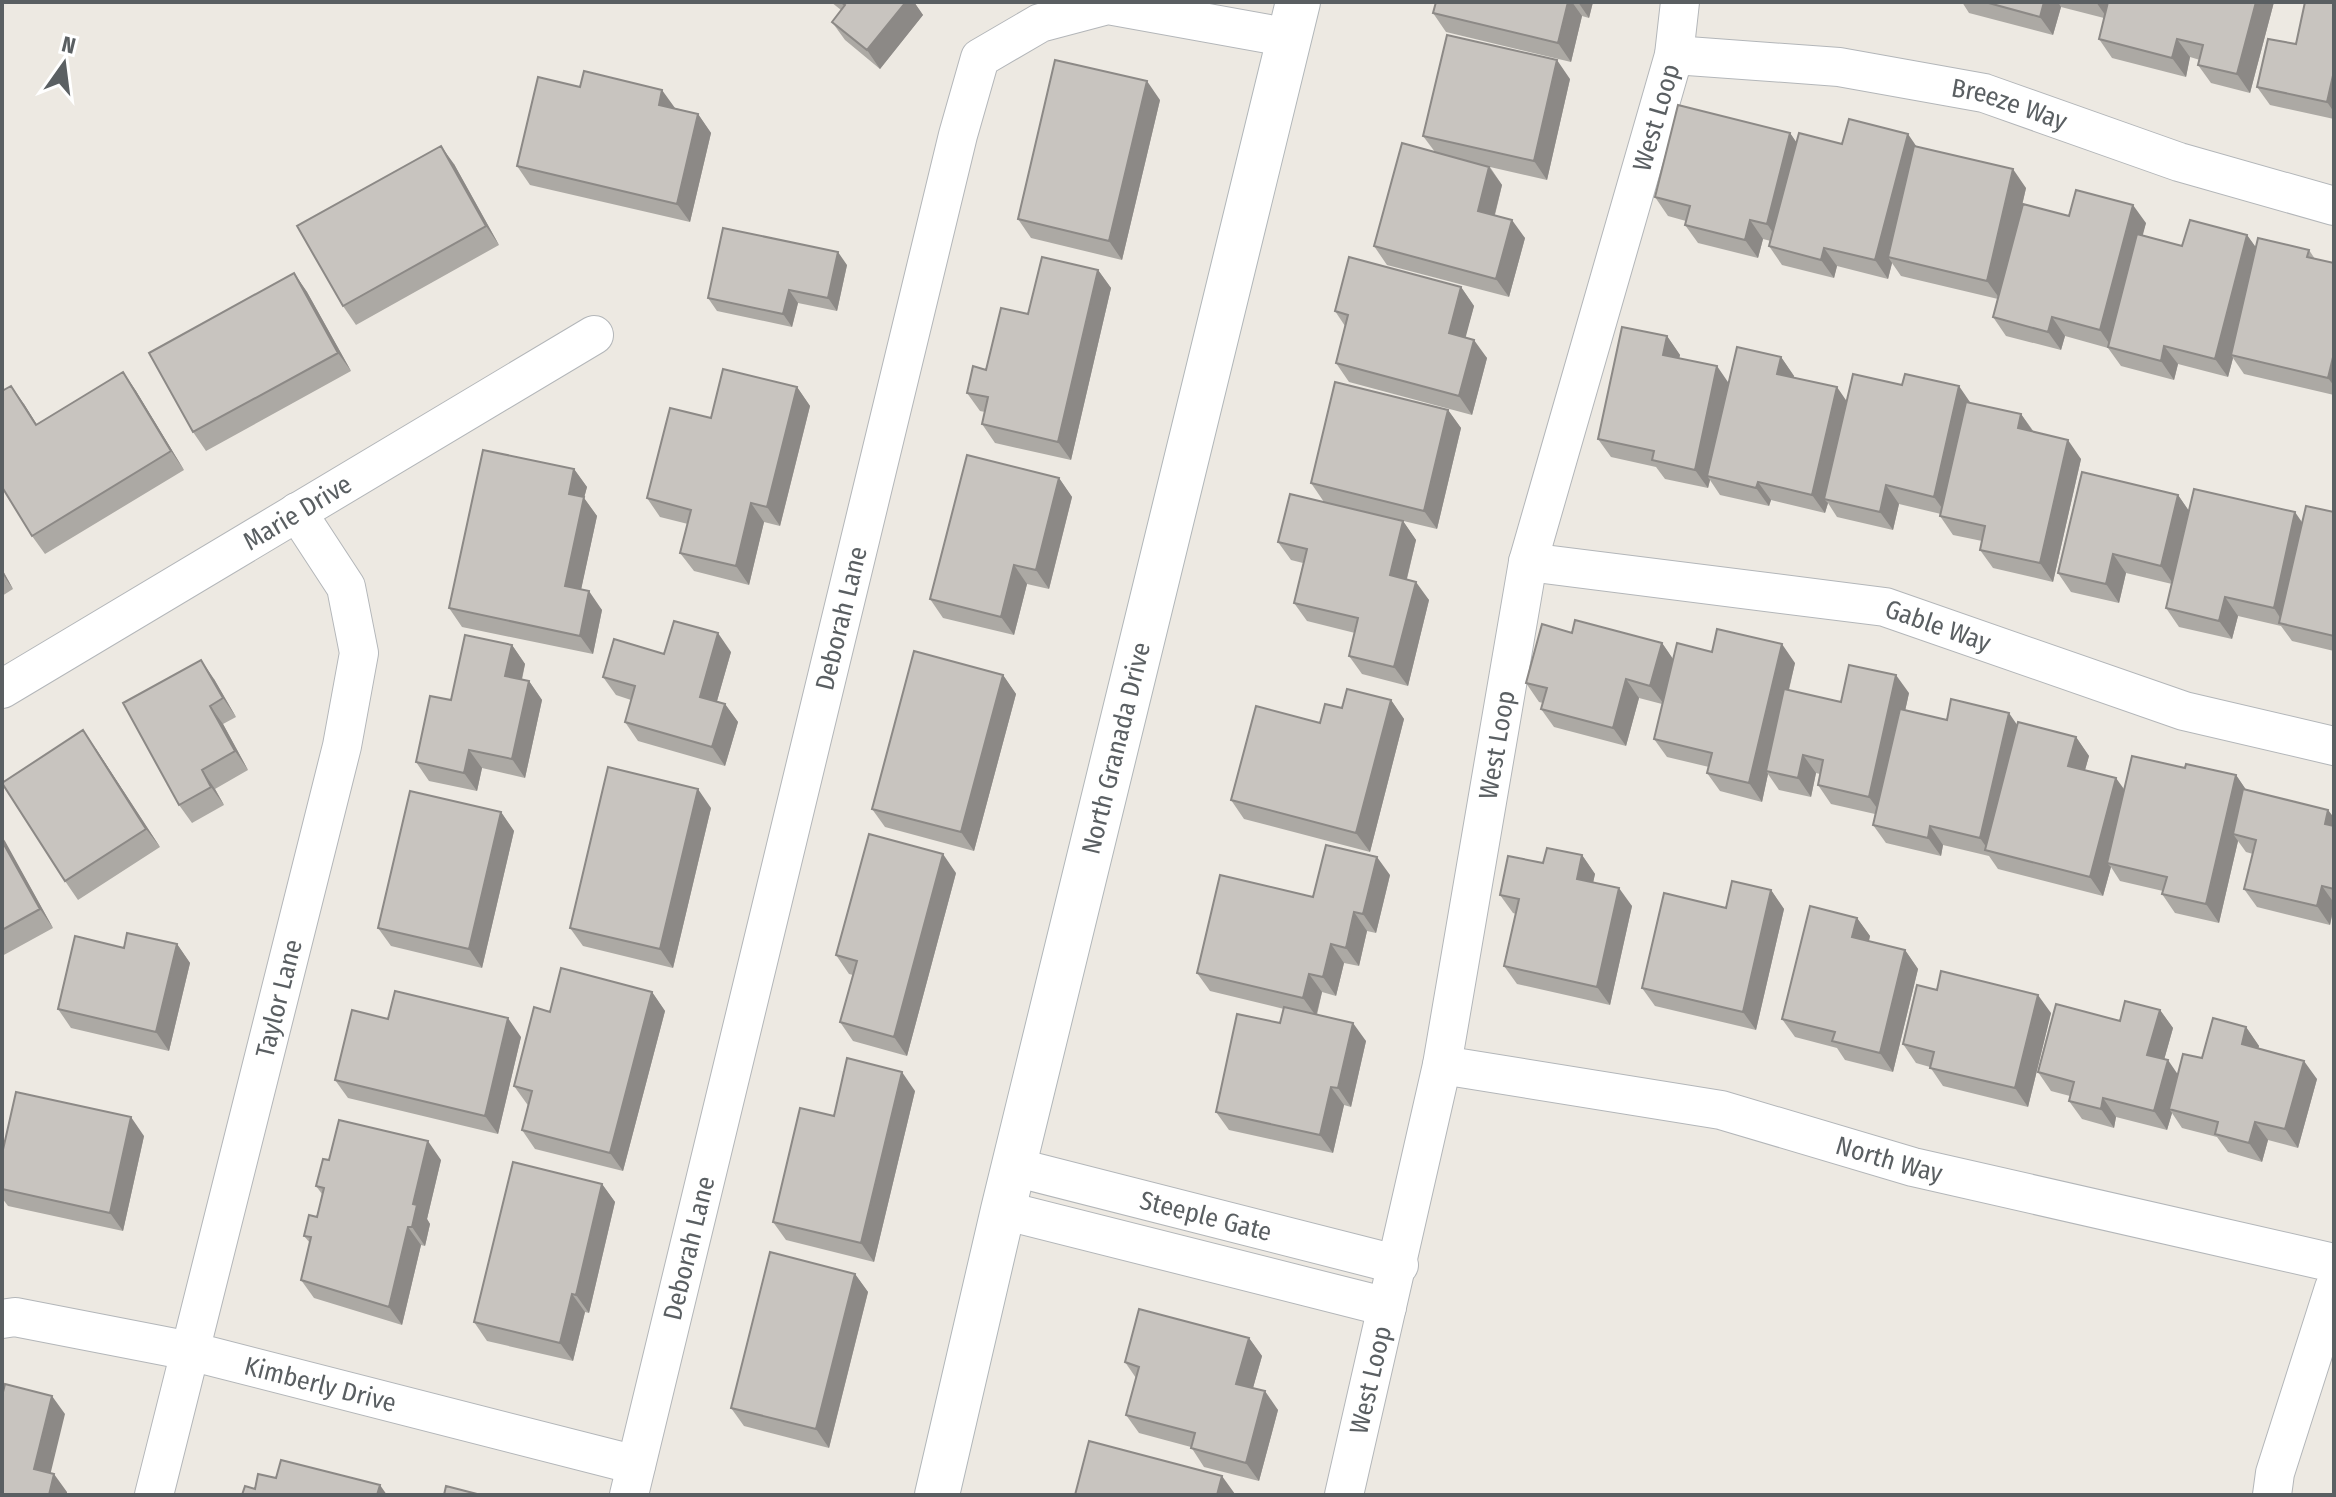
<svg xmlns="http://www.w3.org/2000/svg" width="2336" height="1497" font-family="'Fira Sans Condensed',sans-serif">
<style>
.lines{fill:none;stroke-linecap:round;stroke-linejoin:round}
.street-casing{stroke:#b3b6b9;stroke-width:40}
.secondary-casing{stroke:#b1b6b9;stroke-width:46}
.street{stroke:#fff;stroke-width:38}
.secondary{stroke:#fff;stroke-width:44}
.wall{fill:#aca9a4}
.shaded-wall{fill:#8c8986}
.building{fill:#c8c4bf;stroke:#8c8986;stroke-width:2}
.labels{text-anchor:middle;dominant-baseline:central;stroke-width:6;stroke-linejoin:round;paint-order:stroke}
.street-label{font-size:26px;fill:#5a5f62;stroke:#fff}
</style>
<rect width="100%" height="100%" fill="#ede9e2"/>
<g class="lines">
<defs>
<g id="street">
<path id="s1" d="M1674,55l165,12 145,26 195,69 155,44"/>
<path id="s2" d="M1528,562l357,45 299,104 150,35"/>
<path id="s3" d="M2,689l592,-354"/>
<path id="s4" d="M1442,1065l279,45 192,57 421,96"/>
<path id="s5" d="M1014,1167l385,98"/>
<path d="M1003,1210l384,97"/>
<path id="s6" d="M2,1319l13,-2 175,34 446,114"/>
<path id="s7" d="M154,1495l188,-749 17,-93 -13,-66 -49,-75"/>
<path id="s8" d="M629,1495l329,-1360 22,-77 60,-35 68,-18 183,33"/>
<path id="s9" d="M1344,1495l98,-430 86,-503 146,-507 6,-53"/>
<path d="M2272,1495l3,-22 59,-185"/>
</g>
<g id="secondary">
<path id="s10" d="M937,1495l66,-285 295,-1208"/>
</g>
</defs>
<use href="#street" class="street-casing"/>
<use href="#secondary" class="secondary-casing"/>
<use href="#street" class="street"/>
<use href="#secondary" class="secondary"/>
</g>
<path class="wall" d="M831,2h83l9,13 -43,54 -35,-29 -13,-18 9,-12z
M1436,2h157l-4,16 -7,-2 -11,46 -125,-30 -13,-19z
M1962,2h312l-24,91 -39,-10 -13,-18 2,-5 -10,-3 -4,20 -74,-19 -13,-19 5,-21 -43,-11 -8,28 -84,-22z
M2334,2v117l-64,-14 -13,-18z
M1570,79l-23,101 -57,-13 12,18 -7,30 30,23 -16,59 -122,-32 -13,-19 61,-94 -12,-16z
M1160,100l-38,160 -91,-22 -13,-19z
M675,108l23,6 13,19 -21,89 -160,-37 -13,-19z
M1790,133l6,9 120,4 110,42 -11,49 54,-21 77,7 -4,12 40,11 65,-11 9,13 53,2 6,9 19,4v132l-90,-21 -11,-16 -5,19 -50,-13 -4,16 -53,-14 -13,-18 -43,-12 -4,14 -55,-14 -13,-19 5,-18 -97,-23 -9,-13 -4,16 -51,-13 -3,12 -52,-13 -13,-19 2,-5 -8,-2 -5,19 -60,-15 -13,-18 1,-4 -18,-5 -13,-19z
M454,164l45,81 -143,80 -13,-19z
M847,265l-10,46 -39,-8 -6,24 -75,-16 -9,-13z
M1098,270l13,18 -40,172 -76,-17 -13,-19 3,-12 -5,-1 -13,-18 19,-23 42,-56z
M294,273l13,19 44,79 -145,80 -13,-19z
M1461,287l13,19 -9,31 22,21 -15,57 -123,-33 -13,-19 9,-37 -10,-15z
M1667,336l13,19 -1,3 50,25 52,-26 13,19 -1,2 54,24 123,1 51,11 13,18 47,27 -28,123 -60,-14 -13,-18 2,-9 -29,-6 -13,-19 1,-2 -42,-10 -6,26 -56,-13 -9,-14 -3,10 -54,-13 -2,6 -49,-11 -10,-15 -2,8 -43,-9 -9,-12 -45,-10 -13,-18z
M123,372l13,19 48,79 -139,84 -13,-18 -8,-132 13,21z
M797,387l13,19 -30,120 -16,-4 -15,63 -55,-14 -14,-18 8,-29 -28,-7 -13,-19 64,-80z
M1448,410l13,18 -24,101 -113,-27 -13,-19z
M574,469l13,18 -3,11 13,18 -16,73 21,21 -9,44 -131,-27 -13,-19z
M1059,478l13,19 -23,92 -22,-5 -13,51 -71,-17 -13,-19z
M2178,495l11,16 113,11 32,-10v139l-42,-10 -11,-15 -43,-10 -6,23 -53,-12 -13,-19 6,-24 -46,-11 -7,30 -48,-11 -13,-19z
M1403,521l13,19 -9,39 22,21 -21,86 -46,-12 -13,-18 6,-23 -48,-12 -13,-18 9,-40 -12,-3 -13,-18z
M2,569l11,20 -11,7z
M1572,633l90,10 11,16 39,-7 83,11 -6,27 52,12 68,-9 -4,18 42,9 70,5 59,12 13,19 -4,14 39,20 61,-22 51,7 10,15 82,20 6,8v90l-4,17 -73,-18 -13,-18 9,-35 -7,-2 -8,-11 -19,82 -44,-10 -13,-19 1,-3 -43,-10 -9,-14 -8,29 -105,-27 -9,-13 -46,-11 -2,11 -55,-13 -13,-18 2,-11 -44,-10 -13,-19 2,-11 -4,-1 -5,24 -32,-7 -11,-16 -6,28 -42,-11 -13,-18 2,-6 -42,-10 -13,-18 8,-35 -23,-6 -13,48 -72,-19 -13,-18 2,-6 -4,-1 -13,-19z
M512,645l13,19 -3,16 7,1 13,19 -17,78 -43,-10 -5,23 -48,-10 -13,-19 35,-62z
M731,652l-14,49 8,3 13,18 -13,44 -87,-25 -13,-19 6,-22 -15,-5 -13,-18 61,-23z
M1003,675l13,19 -42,157 -89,-24 -13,-18z
M214,679l22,38 -13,7 25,46 -33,19 9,16 -32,18 -13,-18z
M1391,700l13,19 -34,133 -126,-33 -13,-19 89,-77z
M96,749l64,98 -82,53 -13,-19z
M711,808l-38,160 -90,-22 -13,-18z
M501,812l13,19 -32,137 -91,-22 -13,-18z
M2,837l51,91 -51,28z
M1582,855l13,19 -2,8 39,24 -22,99 -93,-21 -13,-18 12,-52 -3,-1 -13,-18 43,-32z
M956,873l-49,183 -54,-15 -13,-19 13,-47 -4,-1 -13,-19z
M1390,875l-14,58 -9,-2 -8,35 -15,-3 -8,33 -14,-4 -5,23 49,26 -15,66 -7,-2 -11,48 -104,-23 -13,-18 64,-89 4,-14 -74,-18 -13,-18z
M1771,890l13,19 -28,121 -101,-24 -13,-18 84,-80z
M1857,918l13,18 -1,5 36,9 13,19 -25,103 -48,-12 -8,-12 -42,-11 -13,-18z
M177,944l13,19 -21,88 -98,-23 -13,-19 66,-61z
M1937,990l114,23 -23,94 -85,-21 -13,-19 -14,-4 -13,-19z
M652,992l13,19 -42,160 -88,-22 -13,-19 6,-25 -1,-1 -13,-18 36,-74z
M2160,1010l13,18 -9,32 14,15 68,-48 13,19 -1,2 59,31 -19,69 -30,-8 -6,22 -34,-10 -11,-15 -35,-9 -10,-15 -5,17 -51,-13 -2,11 -32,-9 -13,-18 1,-5 -19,-5 -13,-19 82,-51z
M388,1019l133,18 -23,97 -150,-36 -13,-18z
M915,1091l-41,171 -88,-22 -13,-18 61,-106z
M144,1136l-21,95 -115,-25 -6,-8v-44z
M329,1160h112l-14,59 3,5 -5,22 -4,-1 -19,80 -88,-27 -13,-18 9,-37 -6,-7 13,-19 5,-23 -6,-8z
M602,1184l13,18 -26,111 -4,-1 -12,49 -86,-20 -13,-19z
M855,1274l13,18 -39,156 -85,-22 -13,-18z
M1249,1338l13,18 -9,32 25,22 -19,71 -55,-14 -13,-20 -52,-14 -13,-18 10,-37 -11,-16z"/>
<path class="shaded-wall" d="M906,2h8l9,13 -43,54 -13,-19z
M1568,2h4l10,14 -11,46 -13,-19z
M1578,2h15l-4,16z
M2044,2h14l3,5 -8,28 -13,-18z
M2096,2h17l-5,17z
M2256,2h18l-24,91 -13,-19z
M2177,39l13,18 -4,20 -14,-19z
M1557,60l13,19 -23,101 -13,-19z
M2333,71l1,1v40l-7,-10z
M1147,81l13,19 -38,160 -13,-19z
M662,90l13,18 -3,16 -13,-19z
M698,114l13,19 -21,89 -13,-18z
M1790,133l13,19 -23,91 -13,-19z
M1908,134l13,19 -33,104 4,6 -4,16 -13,-19z
M441,146l13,18 45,81 -13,-19z
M1489,167l13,18 -11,44 -13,-18z
M2013,169l13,19 -26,111 -13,-18z
M2133,205l13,18 -33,126 -13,-19z
M1512,220l13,18 -16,59 -13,-18z
M1750,220l13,19 -5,19 -13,-18z
M2247,235l13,18 -29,102 2,3 -5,19 -13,-18z
M1824,248l13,18 -3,12 -13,-18z
M838,252l9,13 -10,46 -9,-13z
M1098,270l13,18 -40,172 -13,-18z
M294,273l13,19 44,79 -13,-18z
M1461,287l13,19 -12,45 -13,-18z
M789,290l9,13 -6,24 -9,-13z
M2052,317l13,19 -4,14 -13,-18z
M1667,336l13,19 -4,18 -13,-18z
M1474,340l13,18 -15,57 -13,-19z
M2164,346l14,18 -4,16 -13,-19z
M2334,353v33l-6,-8z
M1781,357l13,19 -4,16 -13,-18z
M1717,366l13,19 -23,91 3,4 -2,8 -13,-18z
M123,372l13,19 48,79 -13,-19z
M11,386l13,18 25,40 -13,-19z
M1959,386l13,19 -25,110 -13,-18z
M797,387l13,19 -30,120 -13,-19z
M1837,387l13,19 -26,93 4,4 -3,10 -13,-18z
M1448,410l13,18 -24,101 -13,-18z
M2021,414l13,19 -16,-5z
M2068,440l13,19 -28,123 -13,-19z
M574,469l13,18 -3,11 13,18 -19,88 -13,-18 4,-92z
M1059,478l13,19 -23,92 -13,-19z
M1758,482l13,18 -2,6 -13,-18z
M1886,485l13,19 -6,26 -13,-18z
M2178,495l13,19 -17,71 -13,-19z
M751,503l13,19 -15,63 -13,-19z
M2295,512l13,19 -24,93 -10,-16z
M1403,521l13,19 -13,54 -13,-19z
M2113,554l13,19 -7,30 -13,-19z
M1014,565l13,19 -13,51 -13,-18z
M2,569l11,20 -11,-16z
M1416,582l13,18 -21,86 -14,-19z
M589,591l13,19 -9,44 -13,-18z
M2225,597l13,19 -6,23 -13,-18z
M718,633l13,19 -18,63 -13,-18z
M1662,643l13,19 -11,42 -14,-18z
M1782,644l13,19 -26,109 -3,-1 2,3 -6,28 -13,-19z
M512,645l13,19 -7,31 -13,-19z
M201,660l13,19 22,38 -13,-19z
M1003,675l13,19 -42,157 -13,-19z
M1896,675l13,18 -27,122 -13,-18z
M1626,679l13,19 -13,48 -13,-18z
M529,681l13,19 -17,78 -13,-19z
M1391,700l13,19 -34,133 -14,-19z
M725,704l13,18 -13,44 -13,-19z
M210,706l13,18 25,46 -13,-19z
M2009,713l13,19 -33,119 -9,-13z
M83,730l13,19 64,98 -14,-18z
M2076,737l13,19 -8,28 -13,-18z
M469,750l13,18 -5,23 -13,-18z
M1803,755l13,18 -5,24 -13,-19z
M202,770l13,19 9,16 -13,-18z
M2236,775l13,19 -16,40 5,7 -19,82 -13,-19z
M2116,778l13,18 -22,67 4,4 -8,29 -13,-19z
M698,789l13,19 -38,160 -13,-19z
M2328,810l6,8v18l-9,-12z
M501,812l13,19 -32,137 -13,-19z
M1930,826l13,19 -2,11 -13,-18z
M2,837l3,4 48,87 -13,-19 -38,-68z
M943,854l13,19 -49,183 -13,-19z
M1582,855l13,19 -5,23 -13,-18z
M1377,857l13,18 -14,58 -13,-19z
M2322,886l12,17 -4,22 -13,-19z
M1619,888l13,18 -22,99 -13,-18z
M1771,890l13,19 -28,121 -13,-18z
M1354,912l13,19 -8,35 -13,-18z
M1857,918l13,18 -5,20 -13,-19z
M177,944l13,19 -21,88 -13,-19z
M1331,944l13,19 -8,33 -13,-19z
M1905,950l13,19 -25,103 -13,-19z
M1309,974l13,18 -6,24 -13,-18z
M652,992l13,19 -42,160 -13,-18z
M2038,995l13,18 -23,94 -13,-19z
M2160,1010l13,18 -13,46 -13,-19z
M508,1018l13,19 -23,97 -13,-18z
M1353,1023l13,18 -15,66 -13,-19z
M2246,1027l13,19 -4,17 -13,-19z
M2168,1060l13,19 -12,30 3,4 -5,17 -13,-19z
M2304,1061l13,18 -19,69 -13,-19z
M902,1072l13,19 -41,171 -13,-19z
M1331,1087l13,18 -11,48 -13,-18z
M2103,1098l13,19 -2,11 -13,-19z
M131,1117l13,19 -21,95 -13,-18z
M2255,1122l13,18 -6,22 -13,-19z
M428,1141l13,19 -14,59 3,5 -5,22 -13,-19 1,-23z
M602,1184l13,18 -26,111 -13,-18z
M408,1227l13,18 -19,80 -13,-18z
M855,1274l13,18 -39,156 -13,-19z
M572,1294l13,18 -12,49 -13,-18z
M1249,1338l13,18 -13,46 -13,-18z
M1265,1391l13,19 -19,71 -13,-18z
M52,1396l13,18 -18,74 -13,-19z
M54,1474l13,18v3h-18z
M1222,1476l13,18v1h-18z
M380,1485l7,10h-10z"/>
<path class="building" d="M841,2h65l-39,48 -35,-28 13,-17z
M1436,2h132l-10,41 -125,-30z
M1985,2h59l-4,15z
M2108,2h148l-19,72 -39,-9 5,-20 -26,-6 -5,19 -73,-19z
M2305,2h29v69l-7,31 -70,-15 11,-48 28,5z
M1447,35l110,25 -23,101 -111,-25z
M1055,60l92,21 -38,160 -91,-22z
M584,71l78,19 -3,15 39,9 -21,90 -160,-38 21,-89 42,10z
M1678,105l112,28 -23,91 -17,-4 -5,20 -60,-15 5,-19 -35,-9z
M1849,119l59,15 -33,126 -51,-12 -3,12 -52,-14 30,-113 43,11z
M1402,143l87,24 -11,44 34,9 -16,59 -122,-33z
M441,146l45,80 -143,80 -46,-80z
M1914,146l99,23 -26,112 -99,-24z
M2076,190l57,15 -33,125 -48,-13 -4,15 -55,-15 30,-113 46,12z
M2190,220l57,15 -32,124 -51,-13 -3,15 -53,-14 29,-113 45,12z
M723,228l115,24 -10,46 -39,-8 -6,24 -75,-16z
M2258,238l51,12 -2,7 27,6v90l-6,25 -97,-23z
M1042,257l56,13 -40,172 -76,-18 6,-27 -21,-4 6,-27 13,4 15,-62 27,6z
M1349,257l112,30 -12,46 25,7 -15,56 -123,-33 12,-48 -13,-4z
M294,273l44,80 -145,79 -44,-79z
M1622,327l45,9 -4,19 54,11 -22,104 -43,-10 2,-9 -56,-12z
M1737,347l44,10 -4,17 60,13 -25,108 -54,-13 -2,6 -49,-12z
M723,369l74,18 -30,120 -16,-4 -15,63 -56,-13 11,-43 -44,-12 23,-90 41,10z
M123,372l48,79 -139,85 -30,-49v-96l9,-5 25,39z
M1853,374l49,11 3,-11 54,12 -25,111 -48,-12 -6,27 -56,-13z
M1335,382l113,28 -24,101 -113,-28z
M1966,402l55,12 -3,14 50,12 -28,123 -60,-13 5,-24 -45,-10z
M483,450l91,19 -5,25 15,3 -19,89 24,5 -9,45 -131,-28z
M967,455l92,23 -23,92 -22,-5 -13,52 -71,-18z
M2082,472l96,23 -17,71 -48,-12 -7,30 -48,-11z
M2194,489l101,23 -21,96 -49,-11 -6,24 -53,-13z
M1290,494l113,27 -13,54 26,7 -22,85 -45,-11 9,-38 -64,-15 13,-54 -29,-7z
M2306,506l28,6v124l-55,-13z
M1575,620l87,23 -12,43 -24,-7 -13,49 -72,-19 6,-21 -21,-5 16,-59 30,9z
M674,621l44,12 -18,64 25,7 -13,43 -87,-25 10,-36 -32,-9 11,-38 50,15z
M1717,629l65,15 -33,139 -42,-10 5,-20 -58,-14 23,-96 35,9z
M465,635l47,10 -7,31 24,5 -17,78 -43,-9 -5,23 -48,-11 14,-66 21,4z
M914,651l89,24 -42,157 -89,-23z
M201,660l22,38 -13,8 25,45 -33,19 9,17 -32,18 -56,-102z
M1849,665l47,10 -27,122 -51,-12 5,-25 -20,-5 -5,23 -32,-7 18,-82 57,13z
M1347,689l44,11 -35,133 -125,-33 25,-94 64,17 5,-19 17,4z
M1951,699l58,14 -29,125 -50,-12 -2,12 -55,-13 27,-116 47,11z
M2018,722l58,15 -8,29 48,12 -26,99 -105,-27z
M83,730l63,99 -81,52 -63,-98z
M2132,756l53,12 1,-4 50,11 -30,129 -44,-10 5,-17 -60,-14z
M608,767l90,22 -38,160 -90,-21z
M2243,789l85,21 -3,14 9,2v63l-12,-3 -5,20 -73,-17 12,-49 -23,-6z
M410,791l91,21 -32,137 -91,-21z
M869,834l74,20 -49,183 -54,-15 17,-61 -21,-6z
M2,841l38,68 -38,21z
M1326,845l51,12 -14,57 -9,-2 -8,36 -15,-4 -8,33 -14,-3 -6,24 -106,-25 23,-98 93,22z
M1547,848l35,7 -5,24 42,9 -22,99 -93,-21 15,-67 -19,-4 8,-39 35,7z
M1732,881l39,9 -28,122 -101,-24 22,-95 62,15z
M1810,906l47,12 -5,19 53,13 -25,103 -48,-12 3,-9 -53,-13z
M127,933l50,11 -21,88 -98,-23 17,-73 49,12z
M561,968l91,24 -42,161 -88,-23 10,-39 -18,-5 20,-79 16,5z
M1941,971l97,24 -23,93 -85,-20 4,-16 -31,-8 14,-59 20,5z
M395,991l113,27 -23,98 -150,-36 17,-70 36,9z
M2125,1001l35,9 -13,45 21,5 -14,51 -51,-13 -2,11 -32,-8 5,-19 -36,-10 18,-68 64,17z
M1284,1007l69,16 -15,65 -7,-1 -11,48 -104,-23 21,-98 43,9z
M2213,1018l33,9 -4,17 62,17 -19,68 -30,-7 -6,21 -34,-9 3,-12 -49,-13 14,-55 19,4z
M847,1058l55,14 -41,171 -88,-21 27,-114 34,8z
M16,1092l115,25 -21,96 -108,-24v-35z
M339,1120l89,21 -15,63 4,1 -5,22h-4l-19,80 -88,-27 10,-43 -7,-1 5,-21 8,2 7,-29 -8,-2 7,-27 6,1z
M513,1162l89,22 -26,111 -4,-1 -12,49 -86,-21z
M770,1252l85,22 -39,155 -85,-21z
M1139,1309l110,29 -13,46 29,7 -19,72 -55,-15 4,-15 -69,-18 13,-48 -14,-5z
M5,1384l47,12 -18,73 20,5 -5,21h-47v-99z
M1089,1441l133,35 -5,19h-142z
M281,1460l99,25 -3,10h-135l3,-9 10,3 3,-15 18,4z
M446,1486l35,9h-37z"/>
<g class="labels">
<g class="street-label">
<text stroke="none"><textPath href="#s1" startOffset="340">Breeze Way</textPath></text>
<text stroke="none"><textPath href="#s9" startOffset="1414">West Loop</textPath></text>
<text stroke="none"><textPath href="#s3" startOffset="344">Marie Drive</textPath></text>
<text stroke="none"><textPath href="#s8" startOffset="902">Deborah Lane</textPath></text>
<text stroke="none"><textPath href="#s2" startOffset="416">Gable Way</textPath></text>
<text stroke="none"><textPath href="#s9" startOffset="766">West Loop</textPath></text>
<text stroke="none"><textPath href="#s10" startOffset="768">North Granada Drive</textPath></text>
<text stroke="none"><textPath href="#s7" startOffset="512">Taylor Lane</textPath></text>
<text stroke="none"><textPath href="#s4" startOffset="458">North Way</textPath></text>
<text stroke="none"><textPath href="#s5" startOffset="198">Steeple Gate</textPath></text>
<text stroke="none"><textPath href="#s8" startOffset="254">Deborah Lane</textPath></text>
<text stroke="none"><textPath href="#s9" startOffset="118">West Loop</textPath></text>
<text stroke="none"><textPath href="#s6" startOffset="326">Kimberly Drive</textPath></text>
</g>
</g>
<rect width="2336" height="1497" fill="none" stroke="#5a5f62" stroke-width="8"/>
<g transform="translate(64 64) rotate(14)" stroke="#ffffff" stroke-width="6" paint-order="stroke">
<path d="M0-6L14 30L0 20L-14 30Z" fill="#5a5f62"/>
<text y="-12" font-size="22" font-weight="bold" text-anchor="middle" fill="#5a5f62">N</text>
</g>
</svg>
